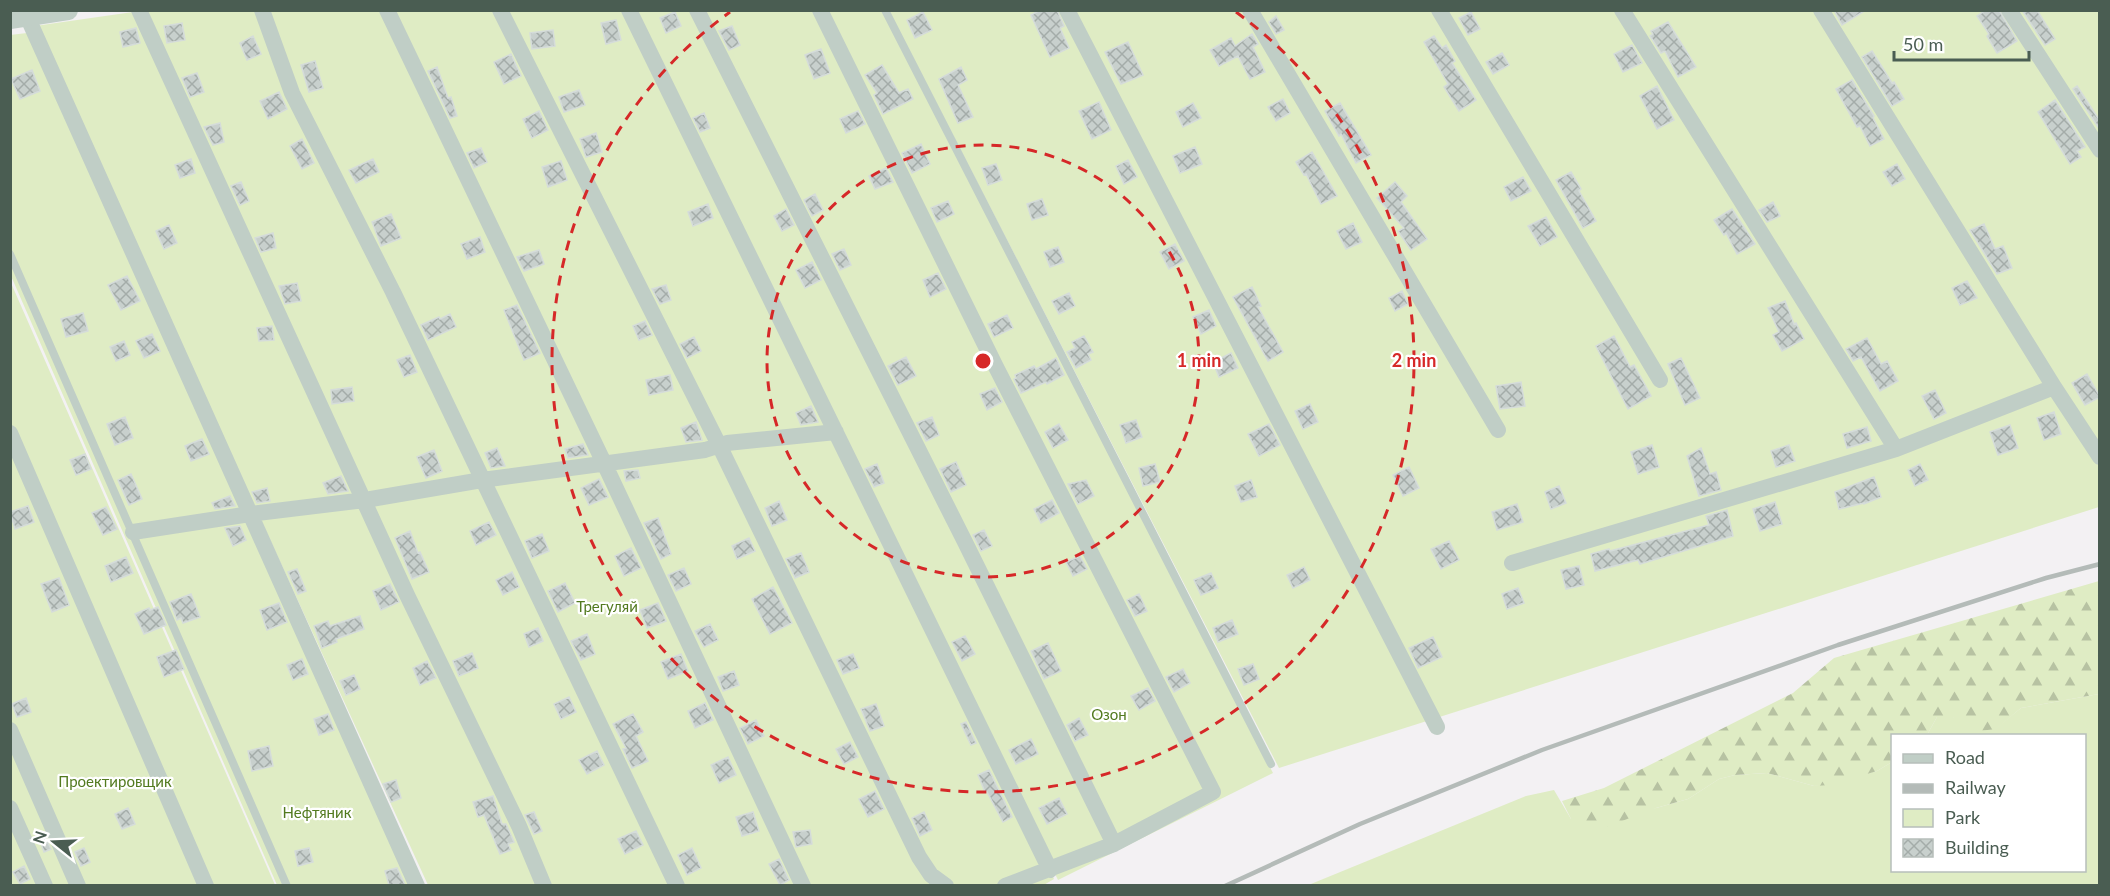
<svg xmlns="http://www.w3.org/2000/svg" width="2110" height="896" font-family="Lato,sans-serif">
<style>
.green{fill:#dfecc4}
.forest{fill:url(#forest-firs)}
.building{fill:url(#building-cross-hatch);stroke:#d5dcda;stroke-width:1.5}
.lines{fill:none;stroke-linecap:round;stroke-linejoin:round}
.service{stroke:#c0cec6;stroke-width:8}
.minor{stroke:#c0cec6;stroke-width:16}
.tertiary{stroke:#c0cec6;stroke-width:20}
.rail{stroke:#b4bbb8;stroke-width:4.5}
.ring{fill:none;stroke:#d62828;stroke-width:3;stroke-dasharray:10 8}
.labels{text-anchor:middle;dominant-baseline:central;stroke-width:4.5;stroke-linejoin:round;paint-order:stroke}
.park-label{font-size:15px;fill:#527a1f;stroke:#fff}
.centre{fill:#d62828;stroke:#fff;stroke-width:3}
.ring-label{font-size:18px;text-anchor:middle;font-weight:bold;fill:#d62828;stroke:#fff;stroke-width:4.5;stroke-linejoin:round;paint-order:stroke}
</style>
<defs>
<pattern id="forest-firs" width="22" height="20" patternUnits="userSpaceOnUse" patternTransform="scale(1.5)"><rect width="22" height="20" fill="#dfecc4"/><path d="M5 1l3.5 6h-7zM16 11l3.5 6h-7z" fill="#b7c2a2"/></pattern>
<pattern id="building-cross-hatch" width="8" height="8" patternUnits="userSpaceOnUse" patternTransform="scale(1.5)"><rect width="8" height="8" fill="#c8d0cd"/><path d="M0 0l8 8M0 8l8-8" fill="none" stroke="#a4aca9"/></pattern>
</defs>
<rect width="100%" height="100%" fill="#f3f1f3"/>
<path class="green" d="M147,10l476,1 431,868 -12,7 -614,-1 -393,-859z
M631,11h251l391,762 -215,107z
M889,11h1120l90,139v357l-820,261z
M2011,11h88v137z
M27,33l396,852h-146l-266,-609 -1,-241z
M11,283l264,602h-264z
M2099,694v191l-793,1 220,-90 28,-6 17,29 85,-11 32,-9 31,-20 16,-4 32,-2 47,13 63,-15 15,-9v108h192v-134l-157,-1 10,-18h16l42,12 26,-21z"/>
<path class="forest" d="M2099,581v113l-78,14 -25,21 -17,2 -16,-3 -10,-11h-16l-10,18 -35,1v26l-15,9 -47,14 -16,1 -47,-13 -32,2 -16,4 -31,20 -32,9 -55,21 -30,-10 -9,-18 42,-13 189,-95 41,-35z"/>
<path class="building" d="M1040,10h17l7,16 -4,2 9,20 -19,9 -19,-42z
M1834,10h32l-24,15z
M1986,10h13l18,31 -20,12 -10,-17 2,-2 -12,-18z
M2022,10h15l18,29 -10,6z
M675,12l6,14 -15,7 -6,-15z
M923,12l9,18 -17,8 -8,-18z
M1471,12l9,17 -12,6 -9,-17z
M1276,16l8,14 -8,4 -7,-12z
M616,20l5,20 -15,4 -5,-21z
M1668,22l28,45 -18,10 -13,-26 -4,2 -11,-17 3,-2 -2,-3z
M182,23l3,17 -18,3 -3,-17z
M732,26l8,19 -11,5 -10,-19z
M136,28l4,15 -17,4 -3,-15z
M553,30l2,16 -23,3 -2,-16z
M1252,34l6,10 -5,3 12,25 -15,7 -12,-23 -19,10 -9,-16 21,-12 4,8z
M253,36l8,18 -14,6 -7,-17z
M1434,36l8,12 4,-3 9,16 -3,2 24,37 -17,11 -15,-24 4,-3 -24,-42z
M1128,42l15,33 -22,9 -16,-32z
M1632,45l10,18 -19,9 -9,-18z
M821,49l9,24 -16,6 -9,-24z
M1872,51l20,32 2,-1 10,17 -12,7 -30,-49z
M1502,53l7,12 -16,9 -7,-12z
M511,54l10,22 -17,8 -10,-22z
M315,61l8,27 -14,4 -8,-27z
M882,65l17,28 9,-4 5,10 -30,15 -9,-19 3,-2 -12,-18z
M437,67l11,31 3,-1 6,19 -7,2 -22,-47z
M961,67l6,13 -9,5 15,32 -15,6 -19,-44z
M32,70l8,21 -20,8 -9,-20z
M197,73l7,19 -14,5 -8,-19z
M1852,80l22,36 -1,2 11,21 -14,7 -10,-20 -3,1 -21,-38z
M1657,86l17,34 -17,9 -17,-33z
M2077,86l23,35v9l-27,-41z
M579,90l6,15 -21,7 -5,-15z
M279,92l8,17 -19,10 -8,-18z
M1283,99l7,14 -14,8 -8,-14z
M2055,100l30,47 -8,4 4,6 -11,7 -32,-52z
M1099,102l12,28 -19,9 -13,-28z
M1193,103l8,15 -18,9 -7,-15z
M1340,103l31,52 -15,8 -15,-29 -2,2 -14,-25z
M539,111l9,19 -16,8 -9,-19z
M858,111l7,13 -19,9 -6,-14z
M704,113l6,15 -10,4 -7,-14z
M220,123l4,19 -11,3 -9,-18z
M596,133l6,19 -16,5 -6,-18z
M302,139l12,24 -12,6 -12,-23z
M921,144l9,20 -18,9 -10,-20z
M1195,147l7,17 -22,9 -7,-17z
M481,148l6,14 -13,6 -7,-15z
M1312,152l25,44 -16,8 -15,-30 -2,1 -8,-13z
M191,159l4,14 -15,5 -5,-13z
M373,159l6,13 -23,11 -7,-13z
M1128,160l9,17 -13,7 -8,-18z
M561,161l6,19 -19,7 -6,-20z
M996,164l6,16 -14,5 -6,-17z
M1897,164l8,15 -13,7 -9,-14z
M886,168l7,14 -18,7 -6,-13z
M1571,172l10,17 -2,2 17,30 -13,7 -27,-48z
M1523,177l8,14 -20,10 -7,-14z
M241,182l8,19 -9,4 -9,-19z
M1395,182l12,14 -6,6 26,37 -16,11 -13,-19 6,-3 -27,-30z
M815,194l8,16 -11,6 -8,-16z
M1042,199l6,16 -16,5 -5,-16z
M948,201l6,13 -17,8 -6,-14z
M1773,202l7,14 -13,6 -8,-12z
M708,204l5,14 -20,8 -5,-14z
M786,209l8,16 -12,6 -8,-15z
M1732,209l23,35 -18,10 -11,-21 -2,2 -10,-15z
M391,214l10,24 -20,8 -9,-24z
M1546,217l11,20 -17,9 -12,-20z
M1353,223l9,19 -16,7 -9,-18z
M1984,224l11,25 8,-3 9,22 -15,6 -27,-44z
M169,225l8,18 -13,6 -8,-18z
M273,233l3,15 -15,4 -6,-14z
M480,237l5,15 -18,7 -6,-15z
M1175,244l9,17 -15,8 -9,-17z
M1058,247l6,15 -14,5 -6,-15z
M844,249l7,16 -11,5 -8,-16z
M539,250l5,14 -20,7 -7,-14z
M812,262l9,18 -16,8 -9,-18z
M938,273l8,16 -16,8 -7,-17z
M127,276l13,25 -19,9 -13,-25z
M1967,281l10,17 -17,7 -8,-17z
M297,283l4,18 -16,3 -6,-18z
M666,285l5,15 -11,4 -8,-15z
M1252,287l9,19 -3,1 25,45 -15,9 -35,-64z
M1402,291l6,13 -13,7 -6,-13z
M1069,293l6,13 -16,8 -7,-13z
M1785,301l9,23 2,-1 8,16 -22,12 -9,-16 6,-3 -11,-24z
M517,305l23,48 -16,7 -20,-50z
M1209,310l7,16 -15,8 -8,-17z
M83,313l5,18 -22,6 -5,-18z
M450,314l6,13 -28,13 -7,-15 18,-8 1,2z
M1007,315l6,13 -19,9 -6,-13z
M645,321l7,14 -13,5 -6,-14z
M272,326l2,14 -15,1 -2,-13z
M152,334l8,17 -16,7 -8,-17z
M1084,336l9,16 -5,2 3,6 -15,8 -9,-16 8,-4 -3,-6z
M1614,336l16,31 4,-2 17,31 -23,13 -32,-63z
M694,337l7,14 -14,7 -7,-14z
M1867,338l14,26 6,-3 11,20 -18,10 -19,-34 -8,4 -7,-12z
M124,341l6,14 -14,6 -6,-14z
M1231,353l7,15 -19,9 -6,-15z
M410,355l7,17 -13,5 -7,-17z
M906,357l10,19 -18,9 -10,-19z
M1056,358l8,17 -17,9 -1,-2 -25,11 -7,-14 2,-1 -1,-3 19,-9 2,3z
M1681,358l19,40 -15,7 -17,-41z
M2087,374l13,23 -15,8 -13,-22z
M670,375l3,15 -24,5 -3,-15z
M1521,382l4,24 -25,3 -4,-23z
M352,387l2,14 -22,3 -1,-14z
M995,388l7,14 -15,8 -7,-16z
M1935,390l11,23 -12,6 -12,-23z
M1310,404l8,18 -15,7 -8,-18z
M811,406l7,16 -17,3 -5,-12z
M2054,412l7,22 -17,6 -7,-22z
M125,417l8,21 -18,7 -8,-21z
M932,417l7,18 -13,6 -9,-18z
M1136,420l6,17 -16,6 -6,-18z
M696,422l6,18 -16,2 -5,-14z
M1059,424l9,16 -15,8 -8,-16z
M1269,424l11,21 -21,11 -11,-22z
M2010,425l8,23 -20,7 -8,-23z
M1867,427l4,14 -24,7 -4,-14z
M202,439l7,15 -18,7 -6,-15z
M583,444l5,11 -20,3 -3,-9z
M1652,445l7,22 -21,7 -7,-22z
M1789,445l6,16 -19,6 -5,-16z
M497,448l8,18 -14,2 -6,-15z
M1701,448l9,26 6,-2 5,18 -22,6 -12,-40z
M434,450l8,21 -16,7 -9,-21z
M85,454l6,15 -15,6 -6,-15z
M956,462l10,23 -15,7 -11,-23z
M877,464l7,19 -10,4 -9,-18z
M1155,464l5,18 -17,4 -4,-18z
M1920,464l8,16 -13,6 -7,-16z
M1409,467l10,21 -16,8 -10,-21z
M638,470l2,8 -14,3 -2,-10z
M131,474l11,25 -13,6 -11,-25z
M341,476l7,15 -20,3 -5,-11z
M1874,477l7,20 -17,7v-1l-25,6 -4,-17z
M599,479l9,18 -19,8 -8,-17z
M1086,480l8,16 -16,8 -10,-20z
M1251,480l6,17 -16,5 -6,-16z
M1559,486l7,17 -15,6 -6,-17z
M267,488l3,13 -13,2 -5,-11z
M230,496l5,10 -20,3 -3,-6z
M1052,500l7,13 -18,10 -7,-14z
M779,501l8,19 -15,6 -7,-18z
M1775,502l7,22 -22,7 -7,-22z
M1517,504l6,18 -26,8 -5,-18z
M28,506l6,16 -19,7 -5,-17z
M106,507l11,22 -14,6 -11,-22z
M1727,510l6,26 -93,28 -2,-4 -43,11 -4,-17 18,-5 1,2 99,-26 -3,-9z
M658,518l13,36 -10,5 -17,-36z
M489,522l7,13 -20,10 -6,-14z
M240,526l6,14 -13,6 -8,-18z
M984,530l8,16 -11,5 -8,-16z
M410,531l8,22 2,-1 9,20 -17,7 -17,-41z
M542,534l7,17 -17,7 -7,-17z
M749,538l6,13 -18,8 -5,-13z
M1449,541l10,19 -18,9 -10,-20z
M631,548l10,20 -17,8 -9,-20z
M801,553l8,19 -14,6 -9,-19z
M1080,556l7,13 -14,7 -7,-14z
M126,557l7,16 -22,9 -6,-16z
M1579,566l5,19 -18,4 -5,-19z
M1304,567l6,13 -17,8 -6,-13z
M684,568l7,16 -15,7 -8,-16z
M297,569l9,22 -8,3 -10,-22z
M512,572l7,15 -16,8 -7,-15z
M1211,573l7,15 -17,7 -7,-15z
M59,578l10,27 -17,7 -11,-28z
M565,583l10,20 -17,9 -10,-21z
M390,584l9,18 -18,8 -8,-19z
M773,587l19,36 -22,11 -18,-35z
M1518,588l6,15 -17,6 -5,-15z
M191,594l9,23 -17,6 -2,-5 -4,2 -7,-18z
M1139,594l8,17 -12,5 -8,-16z
M279,603l8,19 -20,8 -7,-20z
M658,603l8,18 -19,7 -7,-18z
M158,607l8,18 -22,9 -9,-20 14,-6 1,2z
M360,616l4,13 -28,10 1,3 -15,6 -8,-22 14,-5 2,5z
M1232,620l6,14 -20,8 -5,-14z
M710,624l8,16 -14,7 -9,-16z
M538,628l5,13 -14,6 -5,-13z
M587,634l8,20 -14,6 -10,-19z
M965,636l10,18 -13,7 -10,-19z
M1433,637l9,20 -24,11 -9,-20z
M1048,643l13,28 -17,8 -13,-28z
M176,650l8,19 -20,8 -7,-20z
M472,653l6,15 -19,8 -6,-15z
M681,654l7,17 -20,8 -7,-17z
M853,654l6,14 -16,6 -6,-14z
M302,659l6,15 -15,6 -6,-15z
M427,661l9,17 -16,7 -7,-17z
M1253,664l6,15 -15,6 -6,-16z
M1183,669l7,14 -16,9 -8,-15z
M734,671l5,14 -16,6 -5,-14z
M354,675l6,14 -14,6 -6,-14z
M1148,688l7,13 -16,9 -8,-14z
M569,697l7,15 -15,7 -7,-15z
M26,698l5,14 -14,5 -5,-13z
M705,703l8,17 -18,8 -7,-17z
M876,704l8,22 -14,5 -9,-22z
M328,714l6,16 -15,5 -5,-16z
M633,714l10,18 -7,4 12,25 -16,7 -9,-19 3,-1 -13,-24z
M1079,718l9,17 -13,6 -8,-16z
M756,720l8,16 -16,8 -8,-16z
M966,722l10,21 -5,2 -10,-21z
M1031,739l7,15 -22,10 -7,-14z
M850,742l8,15 -14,7 -8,-15z
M269,746l4,20 -21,5 -4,-20z
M597,751l7,14 -17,9 -8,-14z
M728,757l8,18 -17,8 -8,-18z
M989,770l23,47 -9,5 -16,-30h-2l-7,-17z
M396,780l5,18 -10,4 -8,-18z
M875,791l9,18 -16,8 -9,-18z
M493,796l9,28h4l8,18 -6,2 3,6 -11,4 -16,-39 -6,2 -5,-15z
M1059,798l8,16 -20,10 -8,-16z
M128,808l7,16 -13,5 -7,-15z
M534,812l8,19 -8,3 -9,-19z
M753,812l6,19 -17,5 -6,-19z
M924,812l8,18 -12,6 -8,-18z
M810,830l2,14 -16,3 -3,-15z
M636,831l7,14 -18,9 -7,-15z
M43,833l8,16 -7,3 -6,-17z
M84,848l6,14 -9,4 -6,-14z
M309,848l4,14 -15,4 -3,-15z
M692,848l9,20 -14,7 -9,-20z
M779,859l10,21 -9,5 -11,-21z
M24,866l6,13 -10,5 -7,-12z
M397,868l8,17h-16l-4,-14z"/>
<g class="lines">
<path class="service" d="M885,10l386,754
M10,254l277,632"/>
<path class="minor" d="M139,10l268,585 112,231 25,60
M262,10l30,83 101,199 284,594
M387,10l217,453 199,423
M500,10l219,435 200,412 12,18 15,11
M629,10l421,860
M697,10l267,530 150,304
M820,10l176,357 217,425 -99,52 -109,42
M1067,10l370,717
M1250,10l248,420
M1439,10l221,370
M1622,10l274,439
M2009,10l91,140
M27,16l390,870
M2054,387l46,70
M10,433l196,453
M133,532l117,-18 115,-14 117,-20 223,-30 22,-7 109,-11
M1512,563l384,-114 158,-62 -233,-377
M10,730l68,156
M10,808l35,78"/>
<path class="tertiary" d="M10,19l58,-9"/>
<path class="rail" d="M1225,886l135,-62 182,-74 296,-105 208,-67 54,-14"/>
</g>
<g class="ring">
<circle cx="983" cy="361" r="216"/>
<path d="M1236 12A431 431 0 1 1 730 12"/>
</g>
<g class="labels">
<g class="park-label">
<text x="607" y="606">Трегуляй</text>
<text x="1109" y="714">Озон</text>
<text x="115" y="781">Проектировщик</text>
<text x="317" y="812">Нефтяник</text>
</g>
</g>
<circle cx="983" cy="361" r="9" class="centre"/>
<g class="ring-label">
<text x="1199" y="367">1 min</text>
<text x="1414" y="367">2 min</text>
</g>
<rect width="2110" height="896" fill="none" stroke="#4a5d52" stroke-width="24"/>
<rect x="1891" y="734" width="195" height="138" fill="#ffffff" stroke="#b7beba" stroke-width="1.5"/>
<rect x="1903" y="754" width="30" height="9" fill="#c0cec6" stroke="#b7beba" stroke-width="1.5"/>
<text x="1945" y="764" font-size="18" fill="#4a5d52">Road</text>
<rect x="1903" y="784" width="30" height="9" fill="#b4bbb8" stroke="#b7beba" stroke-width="1.5"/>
<text x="1945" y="794" font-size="18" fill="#4a5d52">Railway</text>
<rect x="1903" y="809" width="30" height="18" fill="#dfecc4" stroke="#b7beba" stroke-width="1.5"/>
<text x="1945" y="824" font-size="18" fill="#4a5d52">Park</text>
<rect x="1903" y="839" width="30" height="18" fill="url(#building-cross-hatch)" stroke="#b7beba" stroke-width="1.5"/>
<text x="1945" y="854" font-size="18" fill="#4a5d52">Building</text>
<g transform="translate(54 842) rotate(288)" stroke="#ffffff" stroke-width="4.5" paint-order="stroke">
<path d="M0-4.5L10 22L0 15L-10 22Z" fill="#4a5d52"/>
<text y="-9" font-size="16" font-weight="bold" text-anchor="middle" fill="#4a5d52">N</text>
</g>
<path d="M1894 51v9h135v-9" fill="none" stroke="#4a5d52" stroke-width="3"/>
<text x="1903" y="51" font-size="18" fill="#4a5d52" stroke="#ffffff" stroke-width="4.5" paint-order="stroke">50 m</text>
</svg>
